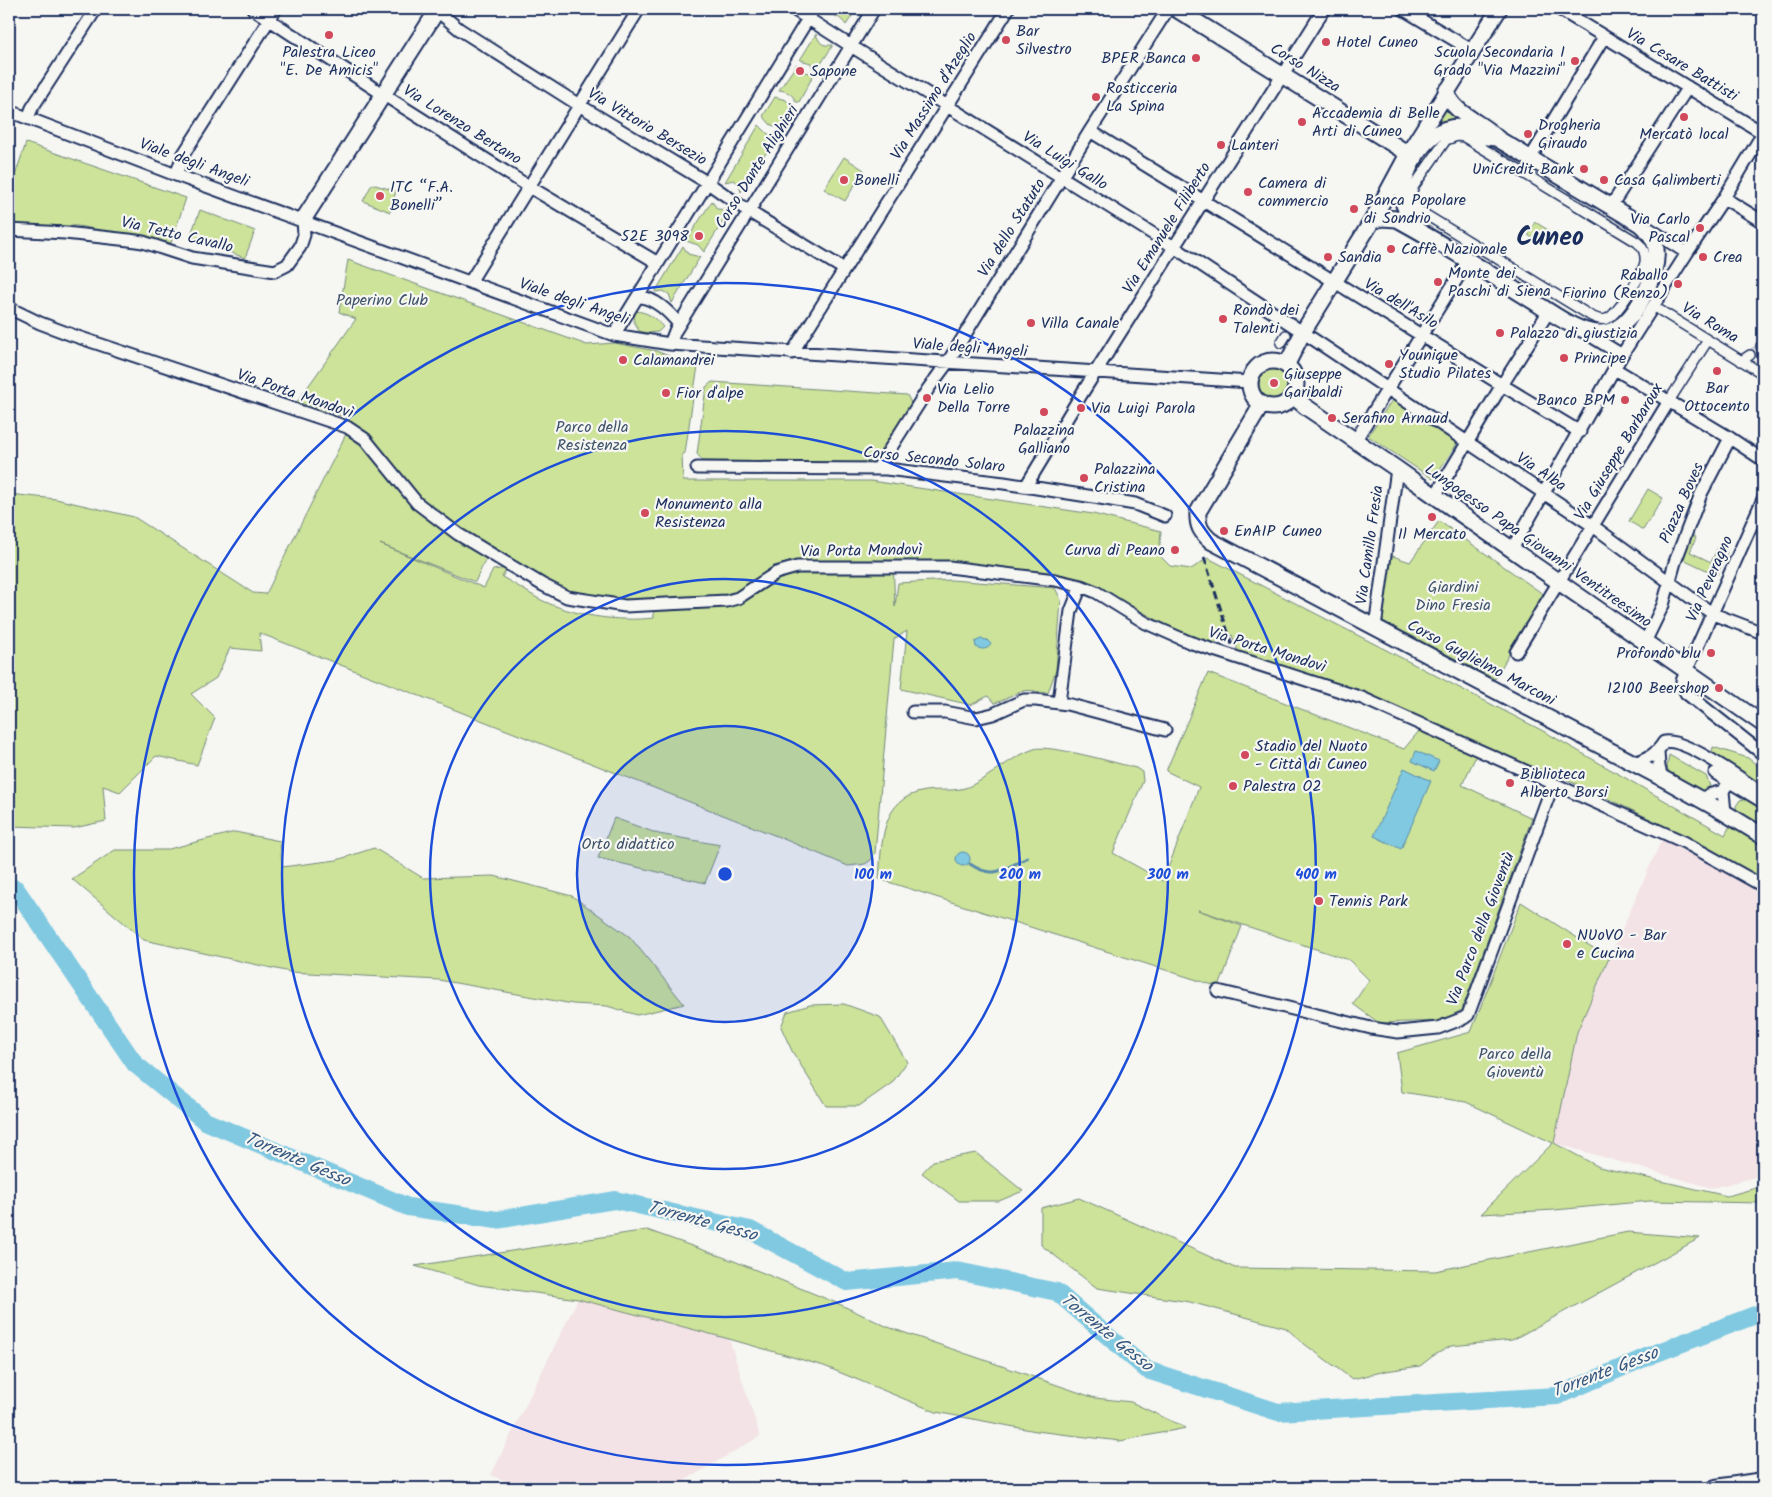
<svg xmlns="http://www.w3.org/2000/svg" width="1772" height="1497" font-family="Kalam,sans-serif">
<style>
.built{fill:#f3e2e6}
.green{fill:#cce399;stroke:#74897c;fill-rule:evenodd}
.water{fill:#80c9e1;stroke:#588bad}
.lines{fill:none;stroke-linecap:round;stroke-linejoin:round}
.stream{stroke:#588bad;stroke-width:3}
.river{stroke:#80c9e1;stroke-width:18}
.pedestrian-tunnel{stroke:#caced4;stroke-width:9;stroke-dasharray:9 4.5;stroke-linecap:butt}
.pedestrian-casing{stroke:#1b2f5e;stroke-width:12}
.minor-casing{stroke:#1b2f5e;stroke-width:15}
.tertiary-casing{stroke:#1b2f5e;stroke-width:19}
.secondary-casing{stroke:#1b2f5e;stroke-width:20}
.pedestrian{stroke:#f6f6f2;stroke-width:9}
.minor{stroke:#f6f6f2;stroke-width:11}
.tertiary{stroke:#f6f6f2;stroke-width:15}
.secondary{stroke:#f6f6f2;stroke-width:16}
.rail{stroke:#1b2f5e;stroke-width:3;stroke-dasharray:8 4;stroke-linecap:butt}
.ring{fill:none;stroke:#1d4ed8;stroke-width:2.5}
.poi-dot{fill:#d1495b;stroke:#f6f6f2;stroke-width:2}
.labels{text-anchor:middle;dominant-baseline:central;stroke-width:4.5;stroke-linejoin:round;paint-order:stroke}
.poi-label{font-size:16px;fill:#1b2f5e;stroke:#f6f6f2;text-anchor:start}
.street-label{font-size:16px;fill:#1b2f5e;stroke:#f6f6f2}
.park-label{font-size:16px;fill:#3e536a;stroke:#f6f6f2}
.water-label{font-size:18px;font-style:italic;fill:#34567f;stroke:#f6f6f2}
.town-label{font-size:26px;font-weight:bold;fill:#1b2f5e;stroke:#f6f6f2}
.centre{fill:#1d4ed8;stroke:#f6f6f2;stroke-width:2.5}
.ring-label{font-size:15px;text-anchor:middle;font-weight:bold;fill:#1d4ed8;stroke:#f6f6f2;stroke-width:4.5;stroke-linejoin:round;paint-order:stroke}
</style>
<rect width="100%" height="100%" fill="#f6f6f2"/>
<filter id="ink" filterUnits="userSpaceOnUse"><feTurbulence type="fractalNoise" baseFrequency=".02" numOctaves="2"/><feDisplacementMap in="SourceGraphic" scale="10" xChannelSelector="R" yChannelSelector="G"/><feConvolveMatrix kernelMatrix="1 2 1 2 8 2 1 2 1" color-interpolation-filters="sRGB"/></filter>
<g filter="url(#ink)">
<path class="built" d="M1662,839l101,54v282l-51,13 -158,-45 23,-111z
M578,1299l151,40 31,97 -88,52h-149l-32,-13z"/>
<path class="green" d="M830,9h24v4l-8,12c-6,-8 -10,-10 -20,-10z
M816,34c4,10 6,12 17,11l-16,25 -5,-3 -1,-4 -11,-3z
M797,64l6,7 5,2 3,-2 3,3 -15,28h-3c-3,-8 -9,-11 -17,-12z
M775,97l11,3 8,9 -12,19 -11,-3 -8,-9z
M1445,106l20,17c-14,-6 -23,-2 -35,6z
M759,125l9,9 9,2 -36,56 -2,-7 -5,-5 -9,2z
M26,143l160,55 -15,45 -93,-17 -69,-1v-32z
M844,157l20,13 -19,31 -21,-12z
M372,184l24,7 -6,21 -27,-11z
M712,201l5,8 13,1 -26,42 -6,-7 -12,-4z
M200,210l55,21 -10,27 -55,-21z
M1535,222l13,8 -8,13 -12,-8z
M683,246l5,8 12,3 -28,46 -3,-9 -6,-3 -8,1z
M348,260l239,85 28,-2 41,8 42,16 -4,23 3,3 -4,5 -8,55 -3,1 1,27h188l222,33 68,17 -2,24 11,11 21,3 17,-11 337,174 180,103 12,-22 -1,-7 4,-6 9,-2 14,-9v90c-67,-38 -135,-72 -205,-103l-11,-2 -75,-32 -104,-49 -130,-42 -6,-16 -8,2 -9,6c-22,-6 -46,-16 -65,-27 -38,-19 -59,-39 -103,-44l-95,-9 -59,-2 2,46 3,-24 53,-3 104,8 6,12 -5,70 -8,23c-8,0 -16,-4 -24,-2 -11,2 -19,10 -30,12l-6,-7 -17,9 -70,-16 6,-58 -13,8 -19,214 -4,7 -6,4 -17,2 -74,-31 -515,-202 2,18 -31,-3 -14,30 -25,16 24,24 -18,47 -41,-9 -36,36 -17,-6 3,35 -32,7 -65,-2v-332l47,5 78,18 119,76 13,1 80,-160 2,-16 -51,-16 59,-83 -17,-7zM380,544l95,38 16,-34 54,33 26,12 54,7h28l1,18c-38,4 -80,-2 -115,-19 -12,-7 -24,-15 -37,-22l5,-9 -14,2 -9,18z
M635,311c13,1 19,6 28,16l-5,5 -11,1 -8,-2 -5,-9z
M1259 384a15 15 0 1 1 30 0a15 15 0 1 1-30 0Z
M712,382l195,13 5,10 -38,58 -171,-2 -6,-7 9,-67z
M1392,400l65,44 -24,35 -65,-43z
M1648,489l15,9 -20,32 -14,-9z
M1439,521l104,73 -48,85 -115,-59 7,-66 23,8z
M1692,535l4,3 -6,14 21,10 7,-15 9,5 -10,23 -36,-17z
M1208,673l196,76 15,-18 57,25 -14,29 70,33 -70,192 -21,11 -62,2 -26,-19 16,-24 -20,-20 -151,-50 44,16 -23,61 -340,-108c3,-36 1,-82 47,-88 13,-2 29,1 42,-4 23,-10 42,-30 66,-38 15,-5 82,14 102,19l6,4 1,9 -30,72 50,28 36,-94 -33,-16z
M1713,747l35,11 15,12v17l-51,-34z
M1669,755l37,21 4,10 -7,5 -34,-18 -2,-6z
M614,818l45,16 61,11 -15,38 -107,-25z
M235,832l45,9 2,26 55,-7 37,-12 49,30 71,-2 78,20 58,41 54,67 -47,11 -30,-9 -34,-2 -134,-24 -149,-8 -146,-32 -72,-61 43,-29h50z
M1521,902l88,56 -32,74 -23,111 45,24 128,29 36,-10v17l-113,-2 -95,9 -74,4 72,-71 -87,-41 -64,-10 -5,-39 74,-21z
M844,1004l36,13 27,45 -15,21 -33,23h-33l-34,-55 -11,-24 6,-15 23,-7z
M976,1153l47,38 -24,10h-40l-37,-28 11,-12z
M1079,1198l156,70 200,3 193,-39 72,6 -188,102 -61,6 -18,10 -13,10 -34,5 -34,8 -49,-36 -17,-15 -96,-26 -93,-14 -56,-43v-37z
M647,1230l87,31 105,43 49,23 207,71 36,4 55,26 -66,13 -84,-10 -100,-19 -112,-46 -95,-27 -151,-40 -99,-14 -64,-19z"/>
<path class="water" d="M981,639l6,1 4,4c-4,6 -9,6 -15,3l-1,-5z
M1416,751l23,10 -5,10 -22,-10z
M1404,768l27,13 -30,68 -27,-13z
M956 859a7 7 0 1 1 14 0a7 7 0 1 1-14 0Z"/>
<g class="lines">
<path class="stream" d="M970,864c24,16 33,5 57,-6"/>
<path class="river" d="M9,887l7,2 119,175 70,57 203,86 89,13 118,-20 135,30 97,52 110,-11 100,21 90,78 131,42 279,-16 94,-41 112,-43"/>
<path class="pedestrian-tunnel" d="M1750,355l11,-9"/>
<defs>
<path id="pedestrian" d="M1457,136l7,1 173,105c6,5 9,11 8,20 -2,11 -29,56 -39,57 -5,2 -11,-1 -15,-3l-173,-106c-6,-7 -8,-16 -4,-24l32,-46z
M1653,306l110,68
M1281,343l5,-8
M1761,346l2,-2
M1741,361l9,-6
M1669,401l39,-61"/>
<path id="minor" d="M253,9l131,86 144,91 130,77
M435,9l24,20 120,76 129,78 40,28 96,58
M793,9l58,37 323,201 136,90 283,189 120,88 50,19
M1403,9l70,42
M1559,9l204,124
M9,111l167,64 438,160 56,9 580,38
M28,118l4,-10 64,-99
M1090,131l412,254 78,47
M1531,157l73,-120
M176,175l7,-20 93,-146
M1724,198l39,24
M1611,206l77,-119
M1648,228l39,25
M9,230l56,3 64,7 14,2 49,16 83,13 12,-6 13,-18 4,-12 -1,-15
M470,282l169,-273
M638,296c18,3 30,15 41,28
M9,308l31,15 32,12 275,92 18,12 52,64 41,31 85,51 24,12 58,9 102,-5 11,-3 38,-25 21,-6h152l106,13 26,6 15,6 50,31 43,19 173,56 284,127 38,17 79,44
M1586,333l36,22
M614,335l200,-326
M670,344l5,-13 199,-322
M792,353l216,-344
M1615,369l115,69 33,22
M1355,441l113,-180
M697,468l189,1 118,14 90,14 41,7 30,12
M878,468l50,-79 20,-27 142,-231 78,-122
M1026,486l55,-91 243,-386
M1435,496l67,-111 47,-74
M1763,499l-81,182 1,6 3,6 77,61
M1512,549l110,-194 65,-102 37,-55 39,-65
M1375,627l22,-158
M1645,642l18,-37 12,-43 26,-68 29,-56
M1516,652l153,-251
M1059,702l12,-91 10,-25
M913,712h32l31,6 17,-4 31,-14h12l31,4 98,26
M1658,752l1,15 3,11
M1633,763c14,-4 23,-8 31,-21 20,-5 81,39 99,52
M1715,773l48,29
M1703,800l5,-5 15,-4
M1725,813l-2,-22 6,-9
M1218,991l153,37 27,4 40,-4 26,-10 4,-3 85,-231"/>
<path id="tertiary" d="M1176,9l239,149
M303,220l135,-211
M1372,221l10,-3 15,1c45,24 88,52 131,79 18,11 43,30 63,34 9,2 18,1 26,-4 20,-11 42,-56 39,-79 -1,-11 -8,-18 -16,-25l-142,-85c-17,-18 -45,-24 -52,-48
M1417,229c-5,-9 -12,-17 -14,-28 -4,-25 20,-68 47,-73 12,-3 19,3 29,7 5,2 11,2 16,3
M1250 384a23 23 0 1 1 46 0a23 23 0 1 1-46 0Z
M1287,364l16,-32 69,-111 36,-67 91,-145
M1293,396l13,11 91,62 38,27 328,228
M1262,404l-64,108c-1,14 3,20 13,29l451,237 63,35 38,23"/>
<path id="secondary" d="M1716,1488l47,-7"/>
</defs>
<use href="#pedestrian" class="pedestrian-casing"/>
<use href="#minor" class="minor-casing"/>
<use href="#tertiary" class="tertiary-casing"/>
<use href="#secondary" class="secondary-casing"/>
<use href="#pedestrian" class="pedestrian"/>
<use href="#minor" class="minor"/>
<use href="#tertiary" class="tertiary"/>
<use href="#secondary" class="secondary"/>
<path class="rail" d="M1204,557l29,91"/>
</g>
</g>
<circle cx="725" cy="874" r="148" fill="#1d4ed8" fill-opacity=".12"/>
<g class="ring">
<circle cx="725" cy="874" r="148"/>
<circle cx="725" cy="874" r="295"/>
<circle cx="725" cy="874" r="443"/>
<circle cx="725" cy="874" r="591"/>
</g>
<g class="poi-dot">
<circle cx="329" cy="35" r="5"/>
<circle cx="1006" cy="40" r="5"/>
<circle cx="1326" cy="42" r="5"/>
<circle cx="1196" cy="58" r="5"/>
<circle cx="1575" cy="61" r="5"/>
<circle cx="800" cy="71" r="5"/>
<circle cx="1096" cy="97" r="5"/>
<circle cx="1684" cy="117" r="5"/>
<circle cx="1302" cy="122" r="5"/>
<circle cx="1528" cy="134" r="5"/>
<circle cx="1221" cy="145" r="5"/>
<circle cx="1584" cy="169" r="5"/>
<circle cx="844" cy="180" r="5"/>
<circle cx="1604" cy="180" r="5"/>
<circle cx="1248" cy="192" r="5"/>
<circle cx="380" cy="196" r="5"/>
<circle cx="1354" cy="209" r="5"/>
<circle cx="1700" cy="228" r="5"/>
<circle cx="699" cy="236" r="5"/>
<circle cx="1391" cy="249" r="5"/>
<circle cx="1328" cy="257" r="5"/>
<circle cx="1703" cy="257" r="5"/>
<circle cx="1438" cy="282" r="5"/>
<circle cx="1678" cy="284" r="5"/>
<circle cx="1223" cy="319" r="5"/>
<circle cx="1031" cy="323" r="5"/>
<circle cx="1500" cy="333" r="5"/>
<circle cx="1564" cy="358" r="5"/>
<circle cx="623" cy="360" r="5"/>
<circle cx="1389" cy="364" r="5"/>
<circle cx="1717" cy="371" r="5"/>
<circle cx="1274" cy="383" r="5"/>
<circle cx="666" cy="393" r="5"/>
<circle cx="927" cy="398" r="5"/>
<circle cx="1625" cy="400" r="5"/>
<circle cx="1081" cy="408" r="5"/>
<circle cx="1044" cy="412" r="5"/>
<circle cx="1332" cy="418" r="5"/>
<circle cx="1084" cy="478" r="5"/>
<circle cx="645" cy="513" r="5"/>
<circle cx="1432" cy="517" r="5"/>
<circle cx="1224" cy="531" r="5"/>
<circle cx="1175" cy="550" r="5"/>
<circle cx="1711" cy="653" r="5"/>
<circle cx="1719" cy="688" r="5"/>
<circle cx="1245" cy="755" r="5"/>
<circle cx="1510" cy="783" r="5"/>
<circle cx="1233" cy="786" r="5"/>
<circle cx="1319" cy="901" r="5"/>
<circle cx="1567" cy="944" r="5"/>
</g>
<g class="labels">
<g class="poi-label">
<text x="1016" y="31">Bar<tspan x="1016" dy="18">Silvestro</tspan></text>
<text x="1336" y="42">Hotel Cuneo</text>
<text x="329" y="52" text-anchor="middle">Palestra Liceo<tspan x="329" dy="18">"E. De Amicis"</tspan></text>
<text x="1565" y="52" text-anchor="end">Scuola Secondaria I<tspan x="1565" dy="18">Grado "Via Mazzini"</tspan></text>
<text x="1186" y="58" text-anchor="end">BPER Banca</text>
<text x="810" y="71">Sapone</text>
<text x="1106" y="88">Rosticceria<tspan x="1106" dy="18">La Spina</tspan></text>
<text x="1312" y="113">Accademia di Belle<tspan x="1312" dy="18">Arti di Cuneo</tspan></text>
<text x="1538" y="125">Drogheria<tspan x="1538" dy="18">Giraudo</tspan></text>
<text x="1684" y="134" text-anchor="middle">Mercatò local</text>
<text x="1231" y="145">Lanteri</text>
<text x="1574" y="169" text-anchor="end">UniCredit Bank</text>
<text x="854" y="180">Bonelli</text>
<text x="1614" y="180">Casa Galimberti</text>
<text x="1258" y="183">Camera di<tspan x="1258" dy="18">commercio</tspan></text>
<text x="390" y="187">ITC “F.A.<tspan x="390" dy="18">Bonelli”</tspan></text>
<text x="1364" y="200">Banca Popolare<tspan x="1364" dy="18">di Sondrio</tspan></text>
<text x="1690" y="219" text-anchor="end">Via Carlo<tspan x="1690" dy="18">Pascal</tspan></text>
<text x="689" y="236" text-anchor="end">52E 3098</text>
<text x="1401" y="249">Caffè Nazionale</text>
<text x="1338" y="257">Sandia</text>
<text x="1713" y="257">Crea</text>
<text x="1448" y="273">Monte dei<tspan x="1448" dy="18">Paschi di Siena</tspan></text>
<text x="1668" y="275" text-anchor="end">Raballo<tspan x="1668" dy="18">Fiorino (Renzo)</tspan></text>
<text x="1233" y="310">Rondò dei<tspan x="1233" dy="18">Talenti</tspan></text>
<text x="1041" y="323">Villa Canale</text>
<text x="1510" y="333">Palazzo di giustizia</text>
<text x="1399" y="355">Younique<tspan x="1399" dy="18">Studio Pilates</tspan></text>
<text x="1574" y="358">Principe</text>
<text x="633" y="360">Calamandrei</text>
<text x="1284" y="374">Giuseppe<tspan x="1284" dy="18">Garibaldi</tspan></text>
<text x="1717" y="388" text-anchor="middle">Bar<tspan x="1717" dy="18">Ottocento</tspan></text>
<text x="937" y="389">Via Lelio<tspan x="937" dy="18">Della Torre</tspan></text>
<text x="676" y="393">Fior d'alpe</text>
<text x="1615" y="400" text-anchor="end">Banco BPM</text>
<text x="1091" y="408">Via Luigi Parola</text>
<text x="1342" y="418">Serafino Arnaud</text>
<text x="1044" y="430" text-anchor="middle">Palazzina<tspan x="1044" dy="18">Galliano</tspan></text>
<text x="1094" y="469">Palazzina<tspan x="1094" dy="18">Cristina</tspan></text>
<text x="655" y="504">Monumento alla<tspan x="655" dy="18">Resistenza</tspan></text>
<text x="1234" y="531">EnAIP Cuneo</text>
<text x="1432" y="534" text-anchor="middle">Il Mercato</text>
<text x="1165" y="550" text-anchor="end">Curva di Peano</text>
<text x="1701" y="653" text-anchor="end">Profondo blu</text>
<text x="1709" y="688" text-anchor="end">12100 Beershop</text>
<text x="1255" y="746">Stadio del Nuoto<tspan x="1255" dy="18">- Città di Cuneo</tspan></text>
<text x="1520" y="774">Biblioteca<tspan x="1520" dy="18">Alberto Borsi</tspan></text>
<text x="1243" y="786">Palestra O2</text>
<text x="1329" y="901">Tennis Park</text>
<text x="1577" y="935">NUoVO - Bar<tspan x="1577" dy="18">e Cucina</tspan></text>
</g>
<g class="street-label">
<text transform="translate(1682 65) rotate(31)">Via Cesare Battisti</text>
<text transform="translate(1305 68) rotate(32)">Corso Nizza</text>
<text transform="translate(934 96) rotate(-58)">Via Massimo d'Azeglio</text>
<text transform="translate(462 125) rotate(32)">Via Lorenzo Bertano</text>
<text transform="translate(647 127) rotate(31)">Via Vittorio Bersezio</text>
<text transform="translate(1065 161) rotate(32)">Via Luigi Gallo</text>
<text transform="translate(194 163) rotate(20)">Viale degli Angeli</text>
<text transform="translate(757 167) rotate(-58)">Corso Dante Alighieri</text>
<text transform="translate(1012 228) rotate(-58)">Via dello Statuto</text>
<text transform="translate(1167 228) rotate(-58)">Via Emanuele Filiberto</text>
<text transform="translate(177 235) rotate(13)">Via Tetto Cavallo</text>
<text transform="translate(574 302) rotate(19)">Viale degli Angeli</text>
<text transform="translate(1401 304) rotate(31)">Via dell'Asilo</text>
<text transform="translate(1710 323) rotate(31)">Via Roma</text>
<text transform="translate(970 348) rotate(4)">Viale degli Angeli</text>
<text transform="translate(295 394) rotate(19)">Via Porta Mondovì</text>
<text transform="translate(1619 452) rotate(-59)">Via Giuseppe Barbaroux</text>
<text transform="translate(934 460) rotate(6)">Corso Secondo Solaro</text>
<text transform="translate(1541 472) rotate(34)">Via Alba</text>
<text transform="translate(1682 503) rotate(-66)">Piazza Boves</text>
<text transform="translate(1370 545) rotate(-82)">Via Camillo Fresia</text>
<text transform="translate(1538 546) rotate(35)">Lungogesso Papa Giovanni Ventitreesimo</text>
<text transform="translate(861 551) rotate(-1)">Via Porta Mondovì</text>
<text transform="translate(1710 579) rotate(-66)">Via Peveragno</text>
<text transform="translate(1267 650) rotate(17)">Via Porta Mondovì</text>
<text transform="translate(1481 663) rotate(28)">Corso Guglielmo Marconi</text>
<text transform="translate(1481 929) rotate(-69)">Via Parco della Gioventù</text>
</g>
<g class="park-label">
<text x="382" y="300">Paperino Club</text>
<text x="592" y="427">Parco della<tspan x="592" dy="18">Resistenza</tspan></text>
<text x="1453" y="587">Giardini<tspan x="1453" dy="18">Dino Fresia</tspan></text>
<text x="628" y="844">Orto didattico</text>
<text x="1515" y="1054">Parco della<tspan x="1515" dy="18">Gioventù</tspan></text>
</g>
<g class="water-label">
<text transform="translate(297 1160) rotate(23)">Torrente Gesso</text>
<text transform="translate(702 1222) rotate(15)">Torrente Gesso</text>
<text transform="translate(1106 1333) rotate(39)">Torrente Gesso</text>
<text transform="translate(1605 1373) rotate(-21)">Torrente Gesso</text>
</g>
<g class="town-label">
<text x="1550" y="238">Cuneo</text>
</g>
</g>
<circle cx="725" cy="874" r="8" class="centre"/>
<g class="ring-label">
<text x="873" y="879">100 m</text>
<text x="1020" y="879">200 m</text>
<text x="1168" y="879">300 m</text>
<text x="1316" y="879">400 m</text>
</g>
<rect width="1772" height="1497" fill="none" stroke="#f6f6f2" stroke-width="30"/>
<rect x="15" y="15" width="1742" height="1467" fill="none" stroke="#1b2f5e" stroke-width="2" filter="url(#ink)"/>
</svg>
